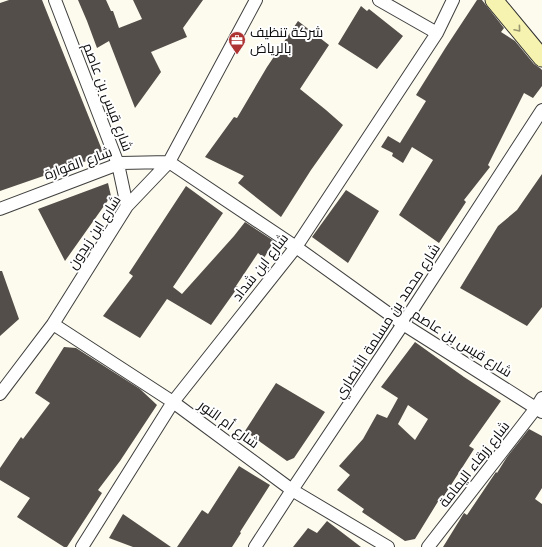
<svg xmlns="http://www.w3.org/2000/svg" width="542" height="547" font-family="Lora,Cairo,serif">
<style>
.building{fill:#544e4a;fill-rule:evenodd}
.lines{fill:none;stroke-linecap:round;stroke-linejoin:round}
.street-casing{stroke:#3f3f3f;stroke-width:14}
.secondary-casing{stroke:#2e2e2e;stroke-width:19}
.street{stroke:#fff;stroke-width:12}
.secondary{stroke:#f6f2af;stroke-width:17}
.oneway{stroke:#98966e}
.labels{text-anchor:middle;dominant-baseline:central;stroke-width:4;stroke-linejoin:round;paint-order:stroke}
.poi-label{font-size:14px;fill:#0c0c0c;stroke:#fff;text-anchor:start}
.street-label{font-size:14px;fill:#0c0c0c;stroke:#fff}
</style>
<rect width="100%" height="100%" fill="#fdfbee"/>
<path class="building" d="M9,0h33l62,155 -104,36v-188z
M78,0h28l5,11h2l6,17 23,-9 -9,-19h70l-20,28 4,9 -36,15 10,20 -26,36 -26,-67 -12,7 -10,-27z
M477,0h5l22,28 -3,4 14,9 19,23 6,4 2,2v16l-9,12 -9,-5 -36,72 2,2 -26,33 2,2 -27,41 -40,-28 34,-55 -21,-13 -9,16 -11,-7 1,-3 -12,-6 7,-11 12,7 26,-42 -10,-6 30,-48z
M361,6l6,5 2,-2 34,27 -26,33 -39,-25z
M298,21l31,24 -29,44 26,21 17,15 -32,45 -30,47 -43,-34 6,-7 -39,-19 29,-40 3,1 30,-51z
M542,174v133l-15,19 -67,-38 38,-62 19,-16z
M108,183l3,13 -46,65 -27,-52z
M186,186l37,27 -50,74 9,7 52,-58 11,-14 29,19 -10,17 -6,-5 -22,33 2,1 -27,38 -44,-26 -27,39 -37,-22 30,-40 -4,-3z
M346,190l33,21 -31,52 -36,-26z
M0,271h2l17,48 -19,17z
M415,342l49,35 37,24 -32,45 5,3 -30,47 -2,-1 -27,44 -10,2 -43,-29 2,-3 -27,-19 13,-15 -11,-9 24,-27 14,-25 10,4 11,-20 -17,-11zM408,405l20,14 -13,21 -17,-16z
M64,347l12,1 64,41 17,16 -37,56 -22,29 4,3 -35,54h-3l-47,-30 13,-19 -30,-18v-12l21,-31 2,2 27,-36 -15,-10z
M276,383l49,29 -31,46 -7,3 -42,-30z
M529,429l13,7v52l-7,11 7,5v43h-99l21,-34 3,2 29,-43 1,1 10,-16z
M239,466l31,19 -30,47 1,1 -9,14h-55l25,-37 6,4z
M123,514l48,33h-38l-24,-9z
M327,521l34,26h-68l15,-19 9,5z"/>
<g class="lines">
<defs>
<path id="street" d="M55,0l63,164 9,42
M379,0l58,33
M0,209l121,-46 48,-1 127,85 107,77 139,88
M53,324l120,78 119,88 96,57
M0,394l53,-70 74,-118 42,-44 87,-162
M82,547l91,-145 123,-155 141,-214 16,-33
M255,547l37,-57 111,-166 139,-214
M428,547l108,-139 6,-10"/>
<path id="secondary" d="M494,0l48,58"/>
</defs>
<use href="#street" class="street-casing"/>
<use href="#secondary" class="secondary-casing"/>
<use href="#street" class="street"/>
<use href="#secondary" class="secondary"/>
</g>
<defs><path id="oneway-chevron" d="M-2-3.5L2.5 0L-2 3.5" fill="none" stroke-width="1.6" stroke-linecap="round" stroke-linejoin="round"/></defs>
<use class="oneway" href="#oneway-chevron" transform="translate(518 29) rotate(50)"/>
<defs>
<symbol id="office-pin" viewBox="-11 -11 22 30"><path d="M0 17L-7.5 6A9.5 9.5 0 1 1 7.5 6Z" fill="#ae3333" stroke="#fff"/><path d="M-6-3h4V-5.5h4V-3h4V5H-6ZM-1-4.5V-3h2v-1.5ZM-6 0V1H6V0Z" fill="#fff"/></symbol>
</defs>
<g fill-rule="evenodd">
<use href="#office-pin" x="227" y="30" width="20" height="27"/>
</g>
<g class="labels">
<g class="poi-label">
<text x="250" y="32">شركة تنظيف<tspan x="250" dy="16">بالرياض</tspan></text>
</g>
<g class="street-label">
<text transform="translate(108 97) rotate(69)">شارع قيس بن عاصم</text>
<text transform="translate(78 163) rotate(-20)">شارع القوارة</text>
<text transform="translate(94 232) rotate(-57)">شارع ابن زيدون</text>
<text transform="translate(260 267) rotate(-52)">شارع ابن شداد</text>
<text transform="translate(387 321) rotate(-57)">شارع محمد بن مسلمة الأنصاري</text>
<text transform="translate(462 343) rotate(32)">شارع قيس بن عاصم</text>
<text transform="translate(229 424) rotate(36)">شارع أم النور</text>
<text transform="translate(474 464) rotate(-52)">شارع زرقاء اليمامة</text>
</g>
</g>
</svg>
